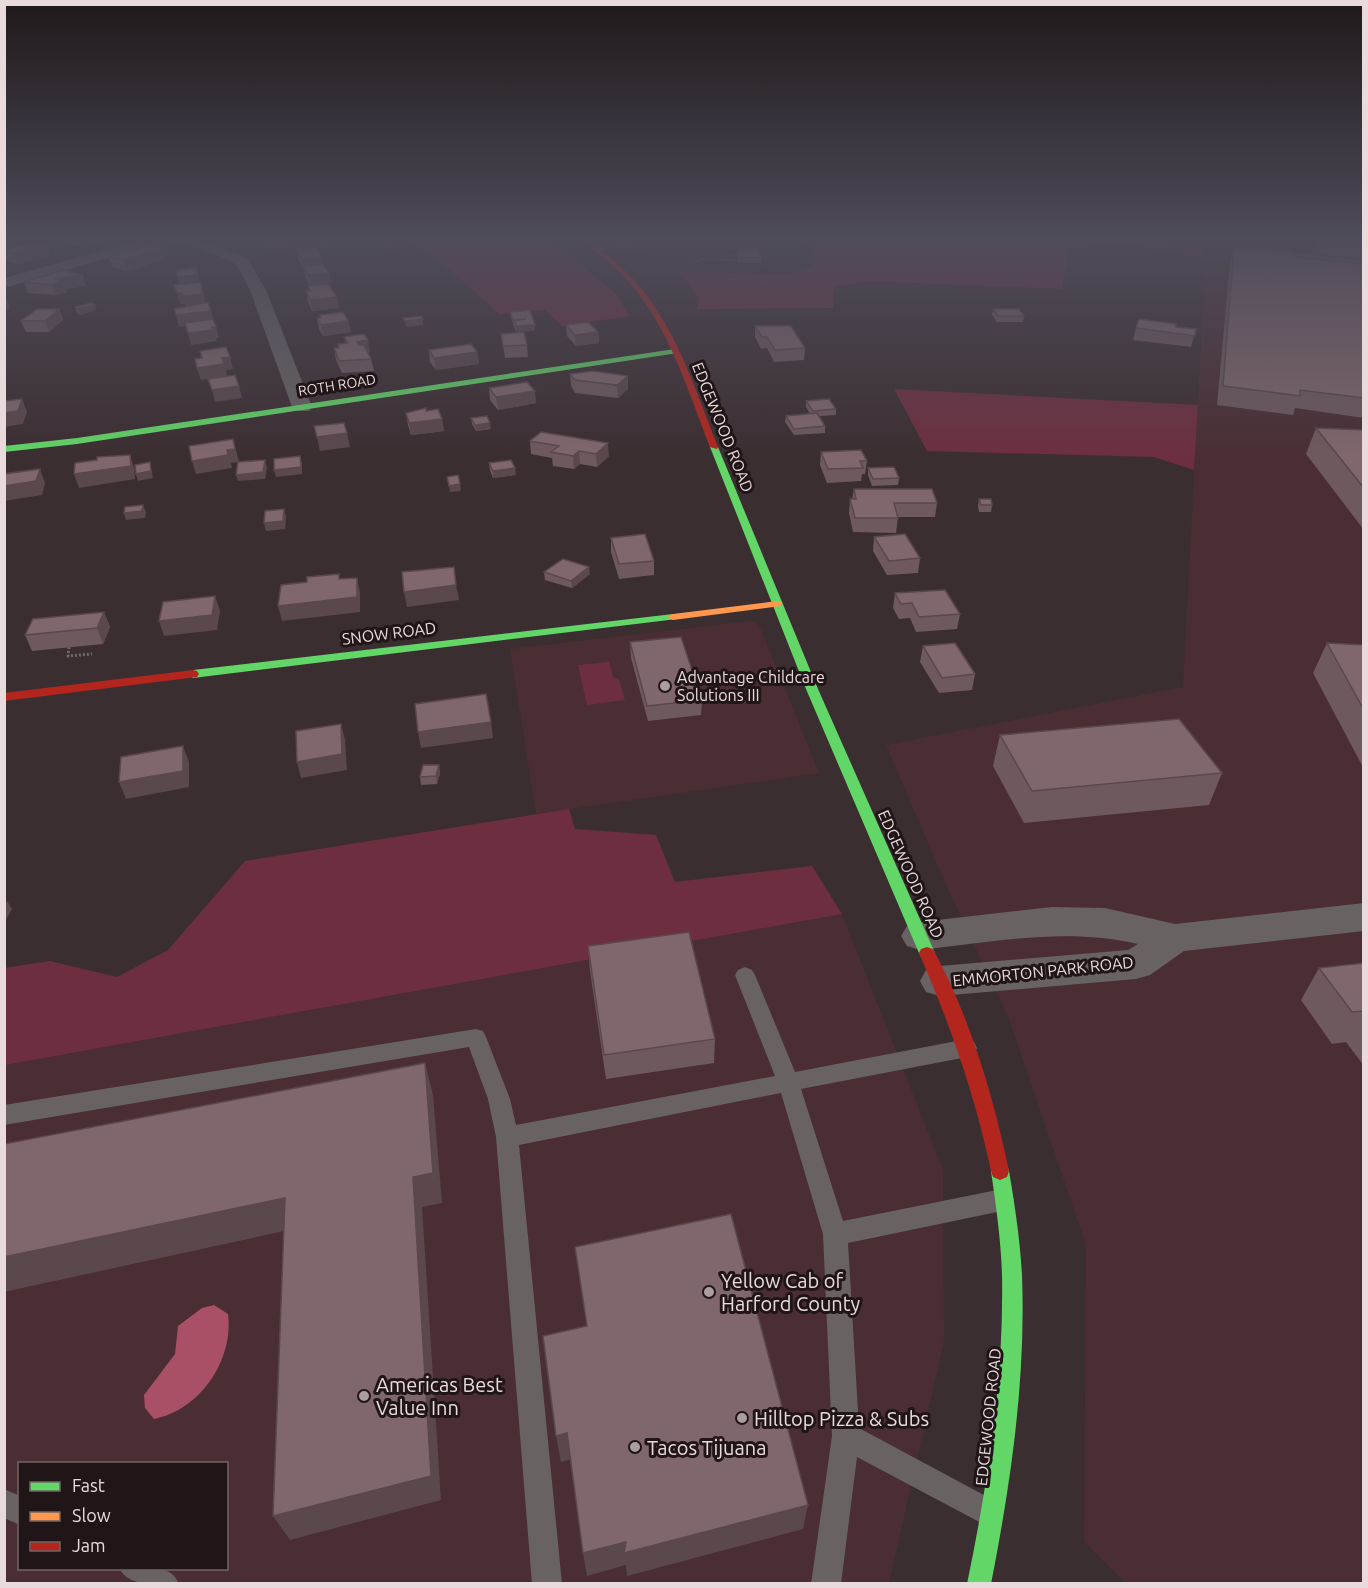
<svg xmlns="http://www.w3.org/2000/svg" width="1368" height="1588" font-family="Ubuntu,sans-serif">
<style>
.built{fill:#4a2e34;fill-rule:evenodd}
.green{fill:#6d2f40}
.water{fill:#a95067}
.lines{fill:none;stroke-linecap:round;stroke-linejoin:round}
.path-far1{stroke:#716a6c;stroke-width:1.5;stroke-dasharray:1.5 1.5;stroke-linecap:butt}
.path{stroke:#716a6c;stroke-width:3;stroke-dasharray:2 2;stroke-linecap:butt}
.lane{fill:#686263;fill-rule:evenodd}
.street{fill:#686263;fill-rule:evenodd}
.fast{fill:#63d668;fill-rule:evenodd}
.slow{fill:#ff974d;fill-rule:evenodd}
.jam{fill:#b3261e;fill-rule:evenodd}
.wall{fill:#6e595e}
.shaded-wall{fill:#5a484c}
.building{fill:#80676d;stroke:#5a484c;stroke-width:1.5}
.poi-dot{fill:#ac9ea0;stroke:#201517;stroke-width:2}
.labels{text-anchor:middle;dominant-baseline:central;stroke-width:6;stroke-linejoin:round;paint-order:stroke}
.far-street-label{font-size:14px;fill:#e9dadc;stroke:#201517}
.street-label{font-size:16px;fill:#e9dadc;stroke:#201517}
.poi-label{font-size:16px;fill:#e9dadc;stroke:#201517;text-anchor:start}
.near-poi-label{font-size:20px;fill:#e9dadc;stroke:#201517;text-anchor:start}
</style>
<rect width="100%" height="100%" fill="#3b2e31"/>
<path class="built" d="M600,237h191l11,3 -181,11z
M1140,237h223v1346h-237l-42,-42 2,-296 -77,-226 -62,-132 -61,-142 297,-58 23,-438z
M752,621l7,4 60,148 -283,41 -26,-165z
M842,914l101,256 1,171 -55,242 -884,1v-519zM20,1464h206v104h-206z"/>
<path class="green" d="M402,237h148l66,57 14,22 -68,10 -17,-16 -46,4 -55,-50z
M791,237h349l62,11 3,10 -92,-16 -45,8 -6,39 -195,-8 -33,6 -1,21 -136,1 1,-12 -18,-25 108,2 26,-8 -4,-22z
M894,389l304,16 -4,65 -40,-13 -227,-6z
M609,662l4,15 6,3 6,20 -38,5 -9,-40z
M569,809l6,20 81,6 19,47 137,-16 30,48 -837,151 -1,-97 46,-7 67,16 51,-27 77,-89z"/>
<path class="water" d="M214,1305l14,9c6,46 -28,96 -74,105l-9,-11 -1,-13 31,-41 3,-28 24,-18z"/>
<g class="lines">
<path class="path-far1" d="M720,260v-4l18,-1
M691,263l12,-4 32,1"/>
<path class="path" d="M69,647l-1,9 24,-2"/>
<path class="lane" d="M684,237h20l-106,13 -4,-2z
M1257,247l107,14v4l-104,-14z
M745,967l7,3 3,5 40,97 172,-33 7,3 3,6 -3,6 -7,3 -166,32 42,132 159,-32 8,3 4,8 -4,8 -8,3 -154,32 11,185 136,73 4,10 -4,10 -10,4 -128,-68 -16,127h-30l21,-148 -9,-202 -42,-141 -262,52 43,439h-30l-36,-447 -8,-38 -19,-52 -465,78v-20l472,-76 7,2 3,6 24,62 6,26 259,-49 -40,-101 3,-5z
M4,1489l16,7v29l-16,-7z
M119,1568c21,0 51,-7 60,16 -21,0 -50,4 -60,-16z"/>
<path class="street" d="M152,237h31l24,5 40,16 19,32 46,117 -3,4h-14l-3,-4 -42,-117 -14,-26 -33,-15 -37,-8 -162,47v-10z
M1364,903v28l-180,20 -34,24 -14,4 -196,17 -14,-4 -6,-11 6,-11 14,-4 188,-16 10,-6c-72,-17 -145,-2 -218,6l-13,-4 -6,-10 6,-10 13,-4 132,-15 53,1 70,16z"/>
<path class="fast" d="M675,349h3v4l-601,91 -73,8v-6l73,-8z
M714,444l4,3 100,242 117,264 -2,4 -6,2 -6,-2 -2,-4 -113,-264 -96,-242z
M673,614l6,3 -2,2 -484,59 -6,-4 6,-4z
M1000,1162l7,3 2,6c6,35 11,69 13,104 4,104 -11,207 -31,309h-24c21,-102 37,-204 35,-309 -1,-35 -6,-69 -11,-104l2,-6z"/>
<path class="slow" d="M777,601l4,1v4l-108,14 -6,-3 6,-3z"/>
<path class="jam" d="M579,237h6c17,13 34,26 48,42 43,47 62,110 85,168l-1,2 -7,-2c-22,-56 -40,-117 -80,-164 -15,-18 -34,-30 -51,-46z
M193,670l4,1 2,3 -2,3 -193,24v-8z
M927,947l6,2c37,68 60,146 76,222l-2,6 -7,3 -7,-3 -2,-6c-16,-76 -41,-147 -72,-218l2,-4z"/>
</g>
<path class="wall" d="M67,237h39l2,3 -27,7 -11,-3z
M252,237h39l2,9 -17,4 -14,-4 -1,-8h-2z
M1317,237h47v23l-53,-7z
M316,241l15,2 1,5 -11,1 -3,-3z
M384,242l14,2v5l-7,1 -6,-3z
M47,245l4,11 -34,8 -11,-3 -2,-4v-7z
M1234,247l61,10 69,7v154l-69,-10 -2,7 -76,-10 13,-143z
M738,248l23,10v5h-23z
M296,249l25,9 1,6 7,9 2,10 -21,3 -5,-10 -2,-8 -5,-9z
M109,257l57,2 -39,12 -14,-4z
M24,282l62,4 -20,3 1,3 -12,3 -27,-2z
M308,286l29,11 2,11 -27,3 -4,-9 -2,-11h3z
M75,307l21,3 -16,5 -3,-2z
M59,309l4,11 -14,12h-23l-5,-11z
M993,309l31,7 -1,6h-26l-5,-7z
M510,312l25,18 -19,2 -5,-14z
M319,315l29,6 3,11 -28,4 -4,-7 -2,-11h3z
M566,325l32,7 1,11 -23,3 -9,-10z
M755,326l50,22 -1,12 -30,2 -7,-14 -6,1 -6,-12z
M1176,327l20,2 -5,18 -58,-7 3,-12z
M501,334l26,11 1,12 -23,1z
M344,337l26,15h-2l3,7 3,12 -32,2 -6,-13 -2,-12h4v-4l8,-1z
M429,350l48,2 2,12 -43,6 -6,-8z
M570,374l58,15 -10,9 -43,-5 -4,-7z
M489,388l47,15 -38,7 -8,-10z
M806,401l30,8v6l-17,1 6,10v7l-31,2 -9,-13 1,-6 24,-2 -4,-7z
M426,411l16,8 2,12 -33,4 -3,-10 -2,-12z
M471,418l20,11 -15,2 -4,-7z
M1316,428l48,2v100l-58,-76z
M541,432l68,24 -12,11 -17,-3 -6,5 -21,-3 -1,-8 -21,-4 -1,-13z
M821,452l46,9 -2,13h-3l-1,7 -34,2 -7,-18z
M489,463l27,12 -23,3 -3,-8z
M868,468l31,10 -1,7 -26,1 -4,-11z
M854,489l83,14 -2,14h-37l-2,16 -43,-1 -4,-19 1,-14h2z
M979,499l13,6 -1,7h-12l-1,-6z
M874,537l46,21 -2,15 -31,2 -14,-24z
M611,538l43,23v14l-35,4 -8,-27z
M544,572l46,2 -18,14 -27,-8z
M895,593l65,21 -3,15 -41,3 -6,-14 -11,1 -6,-11z
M104,612l6,15 -7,17 -71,7 -7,-16z
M630,642l72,58 -1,15 -53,6 -17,-63z
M1327,643l37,2v124l-51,-96z
M923,646l52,28 -3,16 -33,3 -19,-31z
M1000,735l222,38 -13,32 -185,18 -31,-57z
M439,765l1,8 -3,11 -16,1 -1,-8z
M588,946l127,93 -1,24 -108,16 -16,-108z
M1364,963v103l-18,-24 -14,2 -31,-44 18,-32z"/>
<path class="shaded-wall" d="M78,237h28l2,3 -27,7z
M287,237h4l2,9 -17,4 -2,-10z
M331,243l1,5 -11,1 -1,-5z
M398,244v5l-7,1 -1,-5z
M47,245l4,11 -34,8 -3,-10z
M164,248l2,11 -39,12 -3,-11z
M321,258l2,10h-19l-2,-8z
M329,273l2,10 -21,3 -2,-11z
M83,275l3,11 -20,3 1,3 -12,3 -3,-10 3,-6z
M198,275l3,11 -20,2 -3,-11z
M201,282l3,11 1,12 -19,2 -1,-3h-5l-3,-11h5z
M6,297l4,11 -6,2v-12z
M337,297l2,11 -27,3 -2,-11z
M95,305l1,5 -16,5 -2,-6z
M59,309l4,11 -14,12 -4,-11z
M211,311l3,11 -35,5 -3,-12z
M423,319v6l-17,2 -1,-6z
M348,321l3,11 -28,4 -2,-11z
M535,325v5l-19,2v-6z
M216,327l3,11h-3l1,3 -26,4 -3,-12z
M598,332l1,11 -23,3 -1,-11z
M368,340l2,12 -11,1 -2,-11z
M477,352l2,12 -43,6 -2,-12z
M230,357l3,12 -7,1 1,6 -26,4 -4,-12 25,-10z
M628,376v13l-10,9 -1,-13z
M239,386l3,12 -27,4 -3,-12z
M535,391l1,12 -38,7 -2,-13z
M22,399l5,13 -4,12 -19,3v-14z
M442,419l2,12 -33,4 -2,-12z
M490,423l1,6 -15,2 -1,-6z
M347,433l3,14 -30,4 -3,-14z
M233,439l6,23 -8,1 1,5 -36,6 -4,-13z
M608,443l1,13 -12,11 -1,-13z
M579,451l1,13 -6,5 -1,-13z
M130,455l4,13 1,11 -56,9 -5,-14z
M300,456l2,7v11l-26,3 -2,-7z
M265,460l2,7 -2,12 -27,2 -2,-6z
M150,462l3,16 -15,3 -2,-7z
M515,468l1,7 -23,3v-7z
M40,469l5,14 -3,12 -38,6v-15z
M460,484l1,7 -11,1 -1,-6z
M143,505l3,7 -1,6 -19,2 -2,-7z
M284,509l2,8 -1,12 -19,2 -2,-8z
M589,567l1,7 -18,14 -1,-7z
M357,578l3,14v20l-78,9 -4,-15z
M456,585l3,15 -52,7 -3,-15z
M215,596l5,15 -3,19 -53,6 -5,-15z
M104,612l6,15 -7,17 -6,-16z
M491,722l2,16 -72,10 -3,-16z
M341,724l4,16 2,30 -46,8 -4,-16z
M183,746l6,16v25l-63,12 -7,-17z
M439,765l1,8 -3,11 -1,-8z
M7,901l5,8 -8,14v-17z
M425,1063l8,32 9,108 -20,4 19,293 -151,40 -17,-24 140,-339z
M285,1198l13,30 -294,64v-35z
M567,1433l5,26 -11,3 -5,-26z
M808,1505l-5,24 -176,47 -1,-11 -39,11 -4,-23 43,-11z"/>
<path class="building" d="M263,237h24l-13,3z
M1340,237h24v3z
M327,239l4,4 -11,1 -4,-3z
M392,240l6,4 -8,1 -6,-3z
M36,242l11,3 -33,9 -10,-2v-2z
M149,245l15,3 -40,12 -15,-3z
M316,247l5,11 -19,2 -6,-11z
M1234,247l60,6 1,4 69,7v134l-64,-8v6l-77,-10z
M738,248h21l2,10h-23z
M323,264l6,9 -21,2 -5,-9z
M196,268l2,7 -20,2 -2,-7z
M62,270l21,5 -28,4 8,2 -11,4 -28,-3z
M201,282l1,12 -19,2 -1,-3h-5l-3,-8z
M328,284l9,13 -27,3 -4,-9h4l-2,-5z
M208,302l3,9 -35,4 -2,-6z
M91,303l4,2 -17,4 -3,-2z
M37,309h22l-14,12h-24z
M993,309h26l5,7h-26z
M530,310l5,15 -19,1 -2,-5 12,-2 -13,1 -3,-8z
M343,312l5,9 -27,4 -4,-7 4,-1 -2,-2z
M422,316l1,3 -18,2 -2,-3z
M213,319l3,8h-4l1,3 -25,3 -3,-10z
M1139,319l37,5v3l20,2 -1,7 -59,-8z
M588,322l10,10 -23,3 -9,-10z
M755,326h36l14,22 -30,2 -8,-13h-5z
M524,332l3,13 -24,1 -2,-12z
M364,334l4,6 -11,2 2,3h5l7,14 -32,2 -5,-13h5l-1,-4 10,-1 -4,-6z
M471,344l6,8 -43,6 -5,-8z
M226,347l4,10 -8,1 2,6 -27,4 -2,-9 7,-1 -2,-7z
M593,371l35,5 -11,9 -42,-5 -5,-6z
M235,375l4,11 -27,4 -4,-11z
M527,382l8,9 -39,6 -7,-9z
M22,399l-4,12 -14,2v-12z
M829,399l7,10 -23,2 -7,-10z
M426,408v3l12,-2 4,10 -33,4 -3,-10z
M817,413l8,13 -31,3 -8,-13z
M487,416l3,7 -15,2 -4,-7z
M344,423l3,10 -30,4 -3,-11z
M1316,428l48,2v58z
M541,432l67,11 -12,11 -17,-3 -6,5 -22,-4 8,-6 -29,-5z
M233,439l2,10 -8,1 1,5 -36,6 -3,-15z
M861,450l6,11h-7l3,7 -35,1 -7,-17z
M130,455l1,11 -57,8 1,-11 22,-3v-3z
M300,456l1,11 -27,3v-11z
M265,460l-2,12 -27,3 2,-13z
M511,460l4,8 -22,3 -4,-8z
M150,462l1,9 -15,3 -1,-9z
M894,467l5,11 -26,1 -5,-11z
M40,469l-4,12 -32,5v-12z
M458,475l2,9 -11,2 -2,-9z
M854,489h78l5,14h-43l4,15h-43l-5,-19h6z
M979,499h12l1,6h-11z
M143,505l-1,6 -18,2 1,-6z
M284,509l-1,12 -19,2 1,-12z
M645,534l9,27 -35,3 -8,-26z
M905,534l15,24 -31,3 -15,-24z
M563,559l26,8 -18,14 -27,-9z
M454,567l2,18 -52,7 -2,-20z
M339,574v5l18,-1v19l-79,9 3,-21 26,-3v-5z
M945,590l15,24 -41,3 -7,-14 -11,1 -6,-11z
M215,596l-3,19 -53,6 4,-19z
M104,612l-7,16 -72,7 8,-16z
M681,637l21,63 -55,6 -17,-64z
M955,643l20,31 -33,4 -19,-32z
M1327,643l37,2v65z
M486,694l5,28 -73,10 -3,-28z
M1179,719l43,54 -190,18 -32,-56z
M341,724l1,30 -45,8 -1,-31z
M183,746v25l-64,11 2,-25z
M423,765h16l-3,11 -16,1z
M689,932l26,107 -111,16 -16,-109z
M1364,963v48l-12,1 -33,-44z
M425,1063l8,110 -20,4 18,299 -158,40 12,-318 -281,59v-113z
M731,1214l77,291 -184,48 2,-11 -43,11 -16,-120 -11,3 -13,-100 44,-10 -12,-79z"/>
<linearGradient id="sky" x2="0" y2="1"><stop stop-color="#20191b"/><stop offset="0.52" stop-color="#4f4c5a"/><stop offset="1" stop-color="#4f4c5a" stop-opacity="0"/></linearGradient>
<rect width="1368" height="459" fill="url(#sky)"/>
<g class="poi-dot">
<circle cx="665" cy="686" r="6"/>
<circle cx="709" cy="1292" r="6"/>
<circle cx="364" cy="1396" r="6"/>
<circle cx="742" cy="1418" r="6"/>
<circle cx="635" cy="1447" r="6"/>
</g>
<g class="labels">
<g class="far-street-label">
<text transform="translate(337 385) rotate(-9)">ROTH ROAD</text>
</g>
<g class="street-label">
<text transform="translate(723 427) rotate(68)">EDGEWOOD ROAD</text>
<text transform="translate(389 633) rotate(-7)">SNOW ROAD</text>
<text transform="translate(911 874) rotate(66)">EDGEWOOD ROAD</text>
<text transform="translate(1043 971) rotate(-6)">EMMORTON PARK ROAD</text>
<text transform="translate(988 1417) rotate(-84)">EDGEWOOD ROAD</text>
</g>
<g class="poi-label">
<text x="677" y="677">Advantage Childcare<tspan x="677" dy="18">Solutions III</tspan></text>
</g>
<g class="near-poi-label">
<text x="721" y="1280">Yellow Cab of<tspan x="721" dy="23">Harford County</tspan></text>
<text x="376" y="1384">Americas Best<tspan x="376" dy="23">Value Inn</tspan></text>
<text x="754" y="1418">Hilltop Pizza &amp; Subs</text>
<text x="647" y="1447">Tacos Tijuana</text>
</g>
</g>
<rect width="1368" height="1588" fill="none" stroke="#e9dadc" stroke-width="12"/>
<rect x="18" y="1462" width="210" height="108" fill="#201517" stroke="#706466" stroke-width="1.5"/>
<rect x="30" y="1482" width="30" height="9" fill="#63d668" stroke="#706466" stroke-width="1.5"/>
<text x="72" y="1492" font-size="18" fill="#e9dadc">Fast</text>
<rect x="30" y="1512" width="30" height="9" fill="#ff974d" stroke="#706466" stroke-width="1.5"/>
<text x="72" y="1522" font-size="18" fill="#e9dadc">Slow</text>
<rect x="30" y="1542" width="30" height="9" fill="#b3261e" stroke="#706466" stroke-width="1.5"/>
<text x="72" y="1552" font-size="18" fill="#e9dadc">Jam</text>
</svg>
